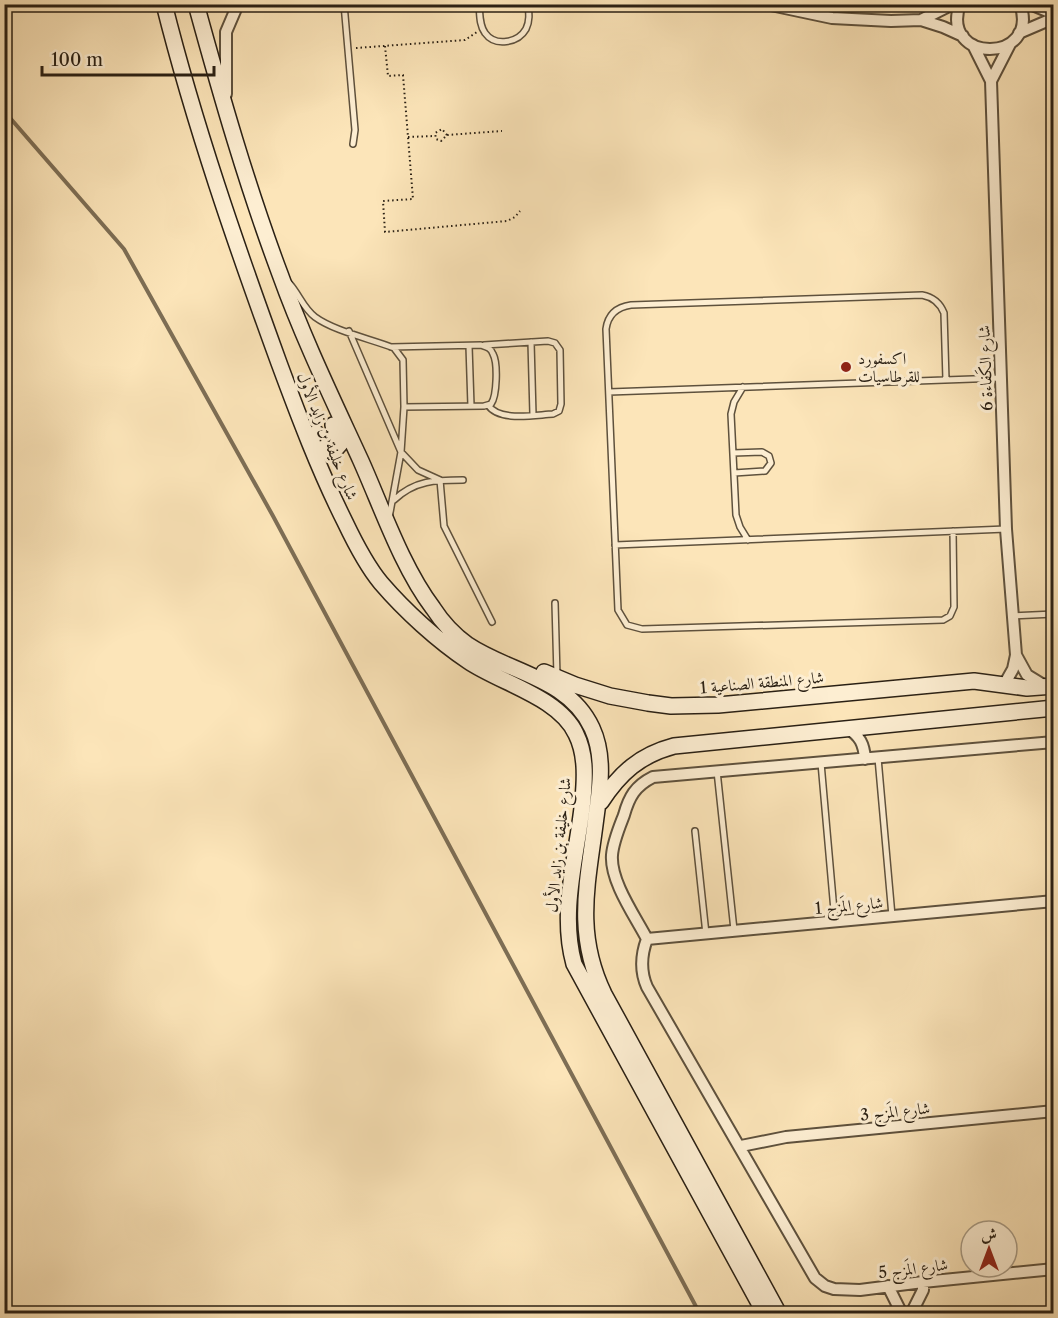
<svg xmlns="http://www.w3.org/2000/svg" width="1058" height="1318" font-family="'Libre Caslon Text',Amiri,serif">
<style>
.lines{fill:none;stroke-linecap:round;stroke-linejoin:round}
.stream{stroke:#7d6e55;stroke-width:4}
.lane-casing{stroke:#5e513d;stroke-width:8}
.street-casing{stroke:#5e513d;stroke-width:14}
.secondary-casing{stroke:#2a2014;stroke-width:18}
.path{stroke:#2a2014;stroke-width:2;stroke-dasharray:1.5 3;stroke-linecap:butt}
.lane{stroke:#fdeed2;stroke-width:5}
.street{stroke:#fdeed2;stroke-width:10}
.secondary{stroke:#fdeed2;stroke-width:15}
.poi-dot{fill:#8f2418;stroke:#fdeed2;stroke-width:2}
.labels{text-anchor:middle;dominant-baseline:central;stroke-width:6;stroke-linejoin:round;paint-order:stroke}
.poi-label{font-size:16px;fill:#2a2014;stroke:#fdeed2;text-anchor:start}
.street-label{font-size:16px;fill:#2a2014;stroke:#fdeed2}
</style>
<rect width="100%" height="100%" fill="#fce5b9"/>
<filter id="stains"><feTurbulence type="fractalNoise" baseFrequency=".00333" numOctaves="4"/><feColorMatrix values="0 0 0 0 .2 0 0 0 0 .09 0 0 0 0 .02 0 0 0 .5 -.17"/></filter>
<radialGradient id="worn" r=".72"><stop offset=".6" stop-color="#630" stop-opacity="0"/><stop offset="1" stop-color="#630" stop-opacity=".3"/></radialGradient>
<g class="lines">
<path class="stream" d="M4,111l120,138 149,267 427,798"/>
<defs>
<path id="lane" d="M344,4l11,126 -2,14
M479,4c1,10 0,21 6,29 10,14 33,10 41,-4 4,-8 3,-16 2,-25
M289,283c10,11 14,25 26,34 19,14 56,22 79,31l9,12 1,47 -3,45 -12,66
M349,331l52,121 17,18 22,10
M531,342l2,73
M484,345l64,-4 7,2 5,7 1,54 -2,7 -6,3c-19,1 -54,8 -65,-9
M469,346l2,60
M391,347l90,-2c6,2 10,3 12,9 5,9 4,42 -2,50l-7,2 -80,1
M946,380l-2,-67c-4,-10 -11,-16 -22,-18l-291,10c-14,2 -23,9 -25,24l12,281 9,15 15,4 301,-9 7,-4 4,-9 -1,-76
M743,387l-9,15 -3,12 5,101 4,12 8,13
M609,392l392,-14
M733,453l29,-1 7,4 2,7 -6,8 -31,2
M440,480l4,46 48,96
M394,500c21,-20 42,-20 69,-20
M615,545l391,-16
M555,603l2,73
M1013,616l41,-2
M878,758l14,158
M821,763l14,159
M717,771l17,159
M695,831l11,103"/>
<path id="street" d="M766,4l66,14 59,3 30,-1 22,7 20,9
M960,4c-21,60 81,60 60,0
M1030,4l24,10
M921,20l32,-16
M1019,33l35,-15
M973,45l18,36 15,448 10,126 -3,14 -9,16
M991,81l19,-37
M226,94v-62l12,-28
M1016,655l11,20 18,11
M847,728c13,8 17,16 18,31
M1054,742l-401,35c-18,9 -24,20 -29,38 -5,13 -11,27 -12,40 -2,26 23,61 35,84 -6,16 -7,32 0,48l168,291 10,8 9,3 26,1 63,-8 131,-13
M647,939l407,-38
M741,1146l45,-9 268,-26
M888,1286l14,28
M911,1314l12,-24v-8"/>
<path id="secondary" d="M164,4c31,123 72,241 115,359 20,54 40,107 66,159 10,21 21,43 36,61 24,28 57,58 87,78 32,22 91,36 108,73 10,20 9,43 7,65 -5,54 -24,111 -9,165l191,350
M196,4c25,91 51,182 84,270 23,64 53,126 81,187 21,47 41,106 72,147 9,14 21,27 35,37 42,28 101,33 124,83 13,28 8,60 4,89 -8,65 -22,115 8,177l175,320
M316,433c4,9 5,19 17,19l7,-8 -7,-19
M544,672l31,13 35,11 38,7 23,3 47,-1 256,-24 53,7 27,-2
M601,802c19,-29 39,-47 73,-56l380,-38"/>
</defs>
<use href="#lane" class="lane-casing"/>
<use href="#street" class="street-casing"/>
<use href="#secondary" class="secondary-casing"/>
<path class="path" d="M385,46l3,30 15,-1 10,124 -30,2 2,31 122,-11 8,-4 5,-6
M356,48l109,-8 12,-8
M447,135l-5,-6 -7,4 1,6 5,2 6,-6 55,-4
M408,137l27,-1"/>
<use href="#lane" class="lane"/>
<use href="#street" class="street"/>
<use href="#secondary" class="secondary"/>
</g>
<circle class="poi-dot" cx="846" cy="367" r="6"/>
<g class="labels">
<g class="poi-label">
<text x="858" y="358">اكسفورد<tspan x="858" dy="18">للقرطاسيات</tspan></text>
</g>
<g class="street-label">
<text transform="translate(985 368) rotate(-92)">شارع الكَفاءة 6</text>
<text transform="translate(328 436) rotate(68)">شارع خليفة بن زايد الأول</text>
<text transform="translate(762 682) rotate(-5)">شارع المنطقة الصناعية 1</text>
<text transform="translate(558 845) rotate(-84)">شارع خليفة بن زايد الأول</text>
<text transform="translate(849 905) rotate(-5)">شارع المَزج 1</text>
<text transform="translate(895 1111) rotate(-6)">شارع المَزج 3</text>
<text transform="translate(913 1268) rotate(-7)">شارع المَزج 5</text>
</g>
</g>
<rect width="1058" height="1318" fill="none" stroke="#fce5b9" stroke-width="24"/>
<rect x="6" y="6" width="1046" height="1306" fill="none" stroke="#2a2014" stroke-width="3"/>
<rect x="12" y="12" width="1034" height="1294" fill="none" stroke="#2a2014" stroke-width="1.5"/>
<g transform="translate(989 1249)"><circle r="28" fill="#fdeed2" stroke="#a99c86" stroke-width="1.5"/>
<path d="M0-4.5L10 22L0 15L-10 22Z" fill="#8f2418"/>
<text y="-9" font-size="16" font-weight="bold" text-anchor="middle" fill="#2a2014">ش</text>
</g>
<path d="M42 66v9h172v-9" fill="none" stroke="#2a2014" stroke-width="3"/>
<text x="51" y="66" font-size="18" fill="#2a2014" stroke="#fdeed2" stroke-width="4.5" paint-order="stroke">100 m</text>
<rect width="100%" height="100%" filter="url(#stains)"/>
<rect width="100%" height="100%" fill="url(#worn)"/>
</svg>
